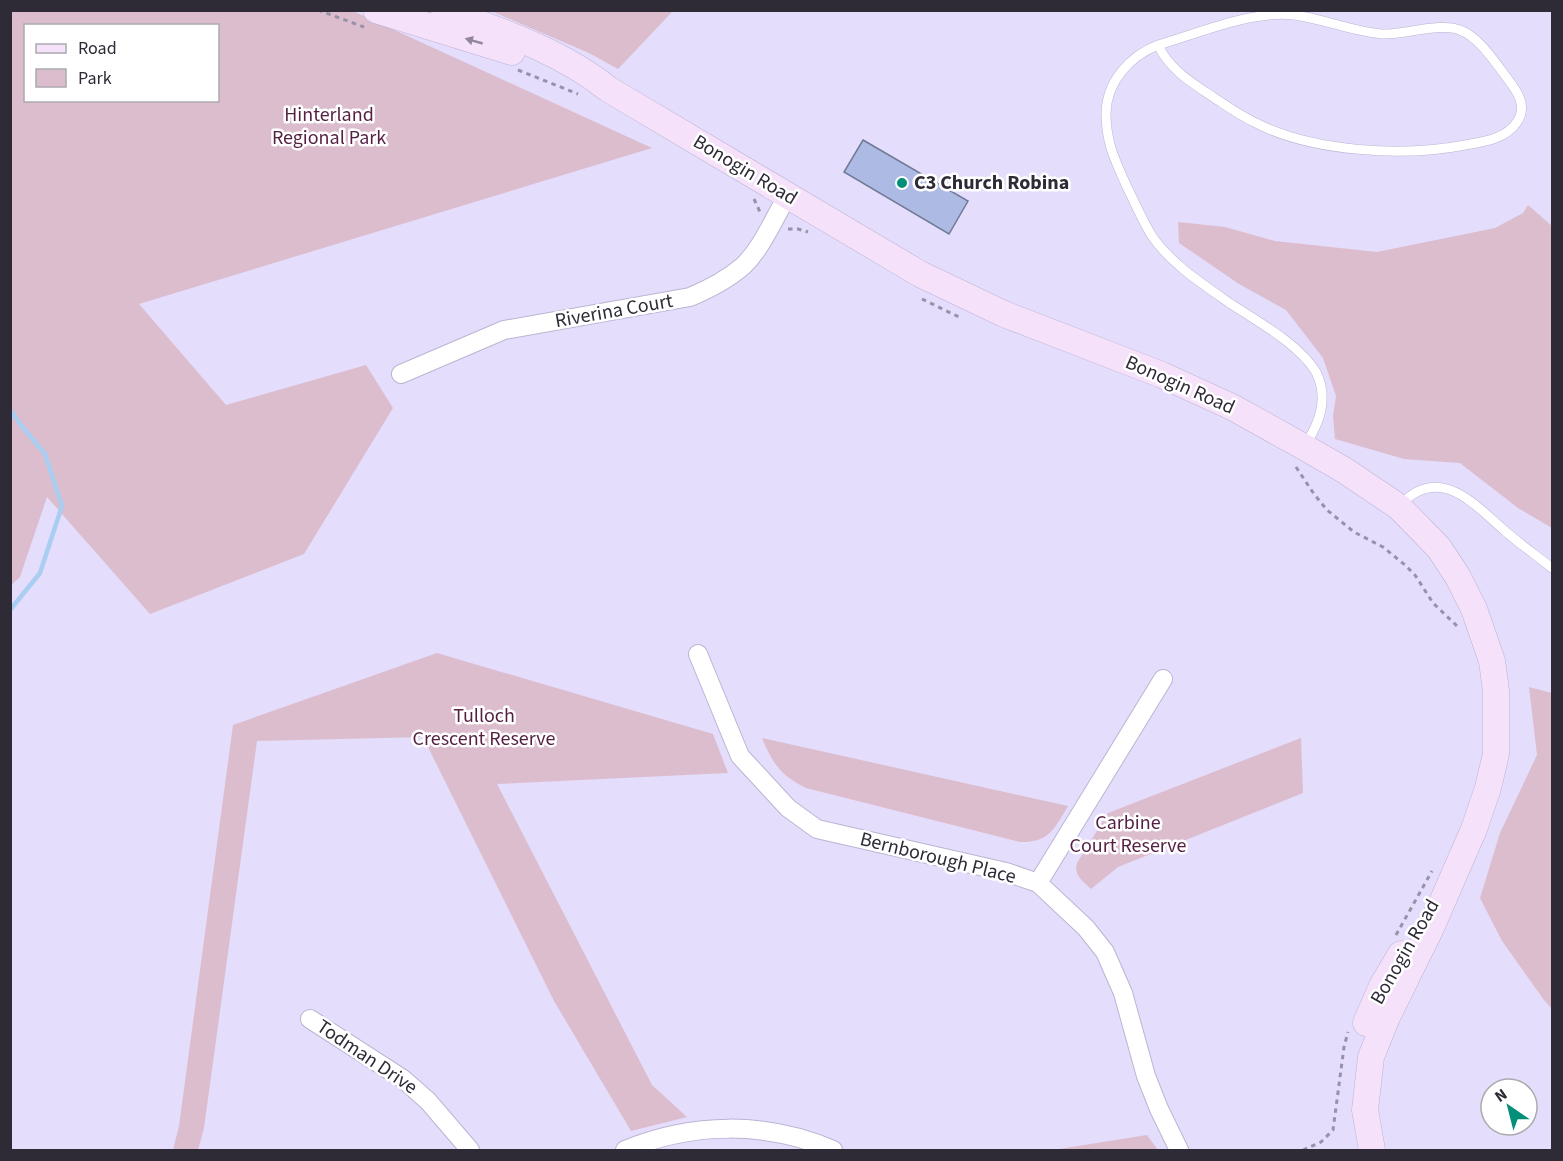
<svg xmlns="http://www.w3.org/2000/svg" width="1563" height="1161" font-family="'Source Sans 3',sans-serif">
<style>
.green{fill:#dcbdce;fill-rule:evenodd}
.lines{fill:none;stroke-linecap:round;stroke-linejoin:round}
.stream{stroke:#aacef1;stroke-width:4.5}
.building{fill:#adbae4;stroke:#717a95;stroke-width:1.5}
.lane-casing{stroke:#bbb4d2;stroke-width:10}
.street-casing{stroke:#bbb4d2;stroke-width:20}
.secondary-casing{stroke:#bbb4d2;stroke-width:27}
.path{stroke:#9892a9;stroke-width:3;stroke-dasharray:4.5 4.5;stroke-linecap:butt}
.lane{stroke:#fff;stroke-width:9}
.street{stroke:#fff;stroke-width:18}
.secondary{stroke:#f6e1fb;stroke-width:26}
.oneway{fill:#928699}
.poi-dot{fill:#038f78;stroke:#fff;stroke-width:2}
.labels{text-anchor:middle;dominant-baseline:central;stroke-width:5;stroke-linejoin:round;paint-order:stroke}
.park-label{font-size:20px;fill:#551f43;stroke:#fff}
.street-label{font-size:20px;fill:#2e2b37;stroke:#fff}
.poi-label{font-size:20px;font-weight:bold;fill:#2e2b37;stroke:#fff;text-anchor:start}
</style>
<rect width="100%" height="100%" fill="#e4ddfc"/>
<path class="green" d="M11,11h342l299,137 -513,156 87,101 140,-40 27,43 -89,146 -154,60 -103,-117 -27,80 -9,8zM26,26h192v74h-192z
M491,11h182l-55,58 -29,-16z
M1528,205l24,21v302l-34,-20 -58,-45 -56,-4 -69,-20 -2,-23 3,-20 -13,-38 -37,-48 -47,-26 -60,-41 -1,-21 47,5 50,14 102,11 118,-24 28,-15z
M437,653l276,81 15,39 -231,11 155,301 35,32 -56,14 -77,-130 -131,-264 -166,4 -53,387 -6,22h-25l6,-24 54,-401z
M1529,687l23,6v316l-8,-9 -42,-59 -22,-43 20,-65 37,-78z
M762,738l306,68c-13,22 -19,37 -48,36l-214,-54c-26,-13 -33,-24 -44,-50z
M1301,738l2,55 -185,74 -27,22c-7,-7 -18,-14 -14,-26l31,-50z
M1147,1135l11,15h-105z"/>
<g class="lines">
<path class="stream" d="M10,409l10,15 25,30 17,52 -22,67 -30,37"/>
</g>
<path class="building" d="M863,140l105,61 -19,33 -105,-62z"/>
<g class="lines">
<defs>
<path id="lane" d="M1158,45c11,24 34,38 55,52 14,9 28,19 43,26 56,29 148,34 209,22 18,-3 41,-6 52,-23 11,-16 0,-31 -10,-44 -13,-17 -27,-40 -47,-48 -19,-8 -56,5 -77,4 -30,-2 -58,-15 -89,-19 -42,-5 -95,18 -136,30 -28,11 -51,36 -52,68 0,30 9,47 21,74 8,16 15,33 25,49 19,28 52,49 79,68 26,17 69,41 85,68 13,26 4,51 -11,73
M1400,505c40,-41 73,-2 105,26 15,13 32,25 47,37"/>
<path id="street" d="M401,374l103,-44 186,-33c19,-8 37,-17 53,-31 19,-18 31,-48 45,-71
M698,654l42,102 48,52 29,21 189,43 32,11 48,45 19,24 18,41 23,83 13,33 20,41
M1038,883l125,-204
M310,1019l93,60 25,22 42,49
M625,1150c67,-28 141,-29 208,0"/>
<path id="secondary" d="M376,10l136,42
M444,10c56,21 117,41 164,79l312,185 84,40 158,61 70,32 72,40 40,23 55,37 40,41 19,29 16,32 18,52 4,30v63l-8,34 -14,41 -44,101 -43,87 -16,40 -6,53 7,40
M1366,1023l16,-37 19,-32"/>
</defs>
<use href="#lane" class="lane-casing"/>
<use href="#street" class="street-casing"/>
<use href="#secondary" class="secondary-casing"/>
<path class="path" d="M318,10l46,17
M518,70l60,24
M754,199l6,13
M788,229h10l10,3
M922,299l37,18
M1296,467l18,27 13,16 27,22 29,15 22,18 10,10 18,28 24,23
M1396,935l36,-64
M1303,1150l18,-8 12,-12 11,-83 4,-15"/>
<use href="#lane" class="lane"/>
<use href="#street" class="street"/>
<use href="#secondary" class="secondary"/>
</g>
<defs><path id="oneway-solid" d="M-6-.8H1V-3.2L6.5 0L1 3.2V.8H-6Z" transform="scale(1.5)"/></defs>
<use class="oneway" href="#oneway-solid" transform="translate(474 41) rotate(-164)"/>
<circle class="poi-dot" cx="902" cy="183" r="6"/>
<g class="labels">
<g class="park-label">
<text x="329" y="115">Hinterland<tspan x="329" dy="23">Regional Park</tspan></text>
<text x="484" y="716">Tulloch<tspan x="484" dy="23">Crescent Reserve</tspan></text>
<text x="1128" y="823">Carbine<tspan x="1128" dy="23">Court Reserve</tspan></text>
</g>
<g class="street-label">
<text transform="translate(745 170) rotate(31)">Bonogin Road</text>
<text transform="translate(614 311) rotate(-10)">Riverina Court</text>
<text transform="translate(1180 385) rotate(24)">Bonogin Road</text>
<text transform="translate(938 858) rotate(14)">Bernborough Place</text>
<text transform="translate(1405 952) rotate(-60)">Bonogin Road</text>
<text transform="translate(367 1057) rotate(34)">Todman Drive</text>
</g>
<g class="poi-label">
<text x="914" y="183">C3 Church Robina</text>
</g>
</g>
<rect width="1563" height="1161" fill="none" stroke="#2e2b37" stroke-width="24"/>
<rect x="24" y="24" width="195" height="78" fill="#ffffff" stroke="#abaaaf" stroke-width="1.5"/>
<rect x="36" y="44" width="30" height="9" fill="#f6e1fb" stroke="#abaaaf" stroke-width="1.5"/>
<text x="78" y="54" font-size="18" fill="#2e2b37">Road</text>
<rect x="36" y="69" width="30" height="18" fill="#dcbdce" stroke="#abaaaf" stroke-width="1.5"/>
<text x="78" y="84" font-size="18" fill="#2e2b37">Park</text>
<g transform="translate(1509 1107) rotate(325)"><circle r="28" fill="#ffffff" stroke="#abaaaf" stroke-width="1.5"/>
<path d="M0-4.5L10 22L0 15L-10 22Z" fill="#038f78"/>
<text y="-9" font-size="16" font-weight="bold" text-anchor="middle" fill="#2e2b37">N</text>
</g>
</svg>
